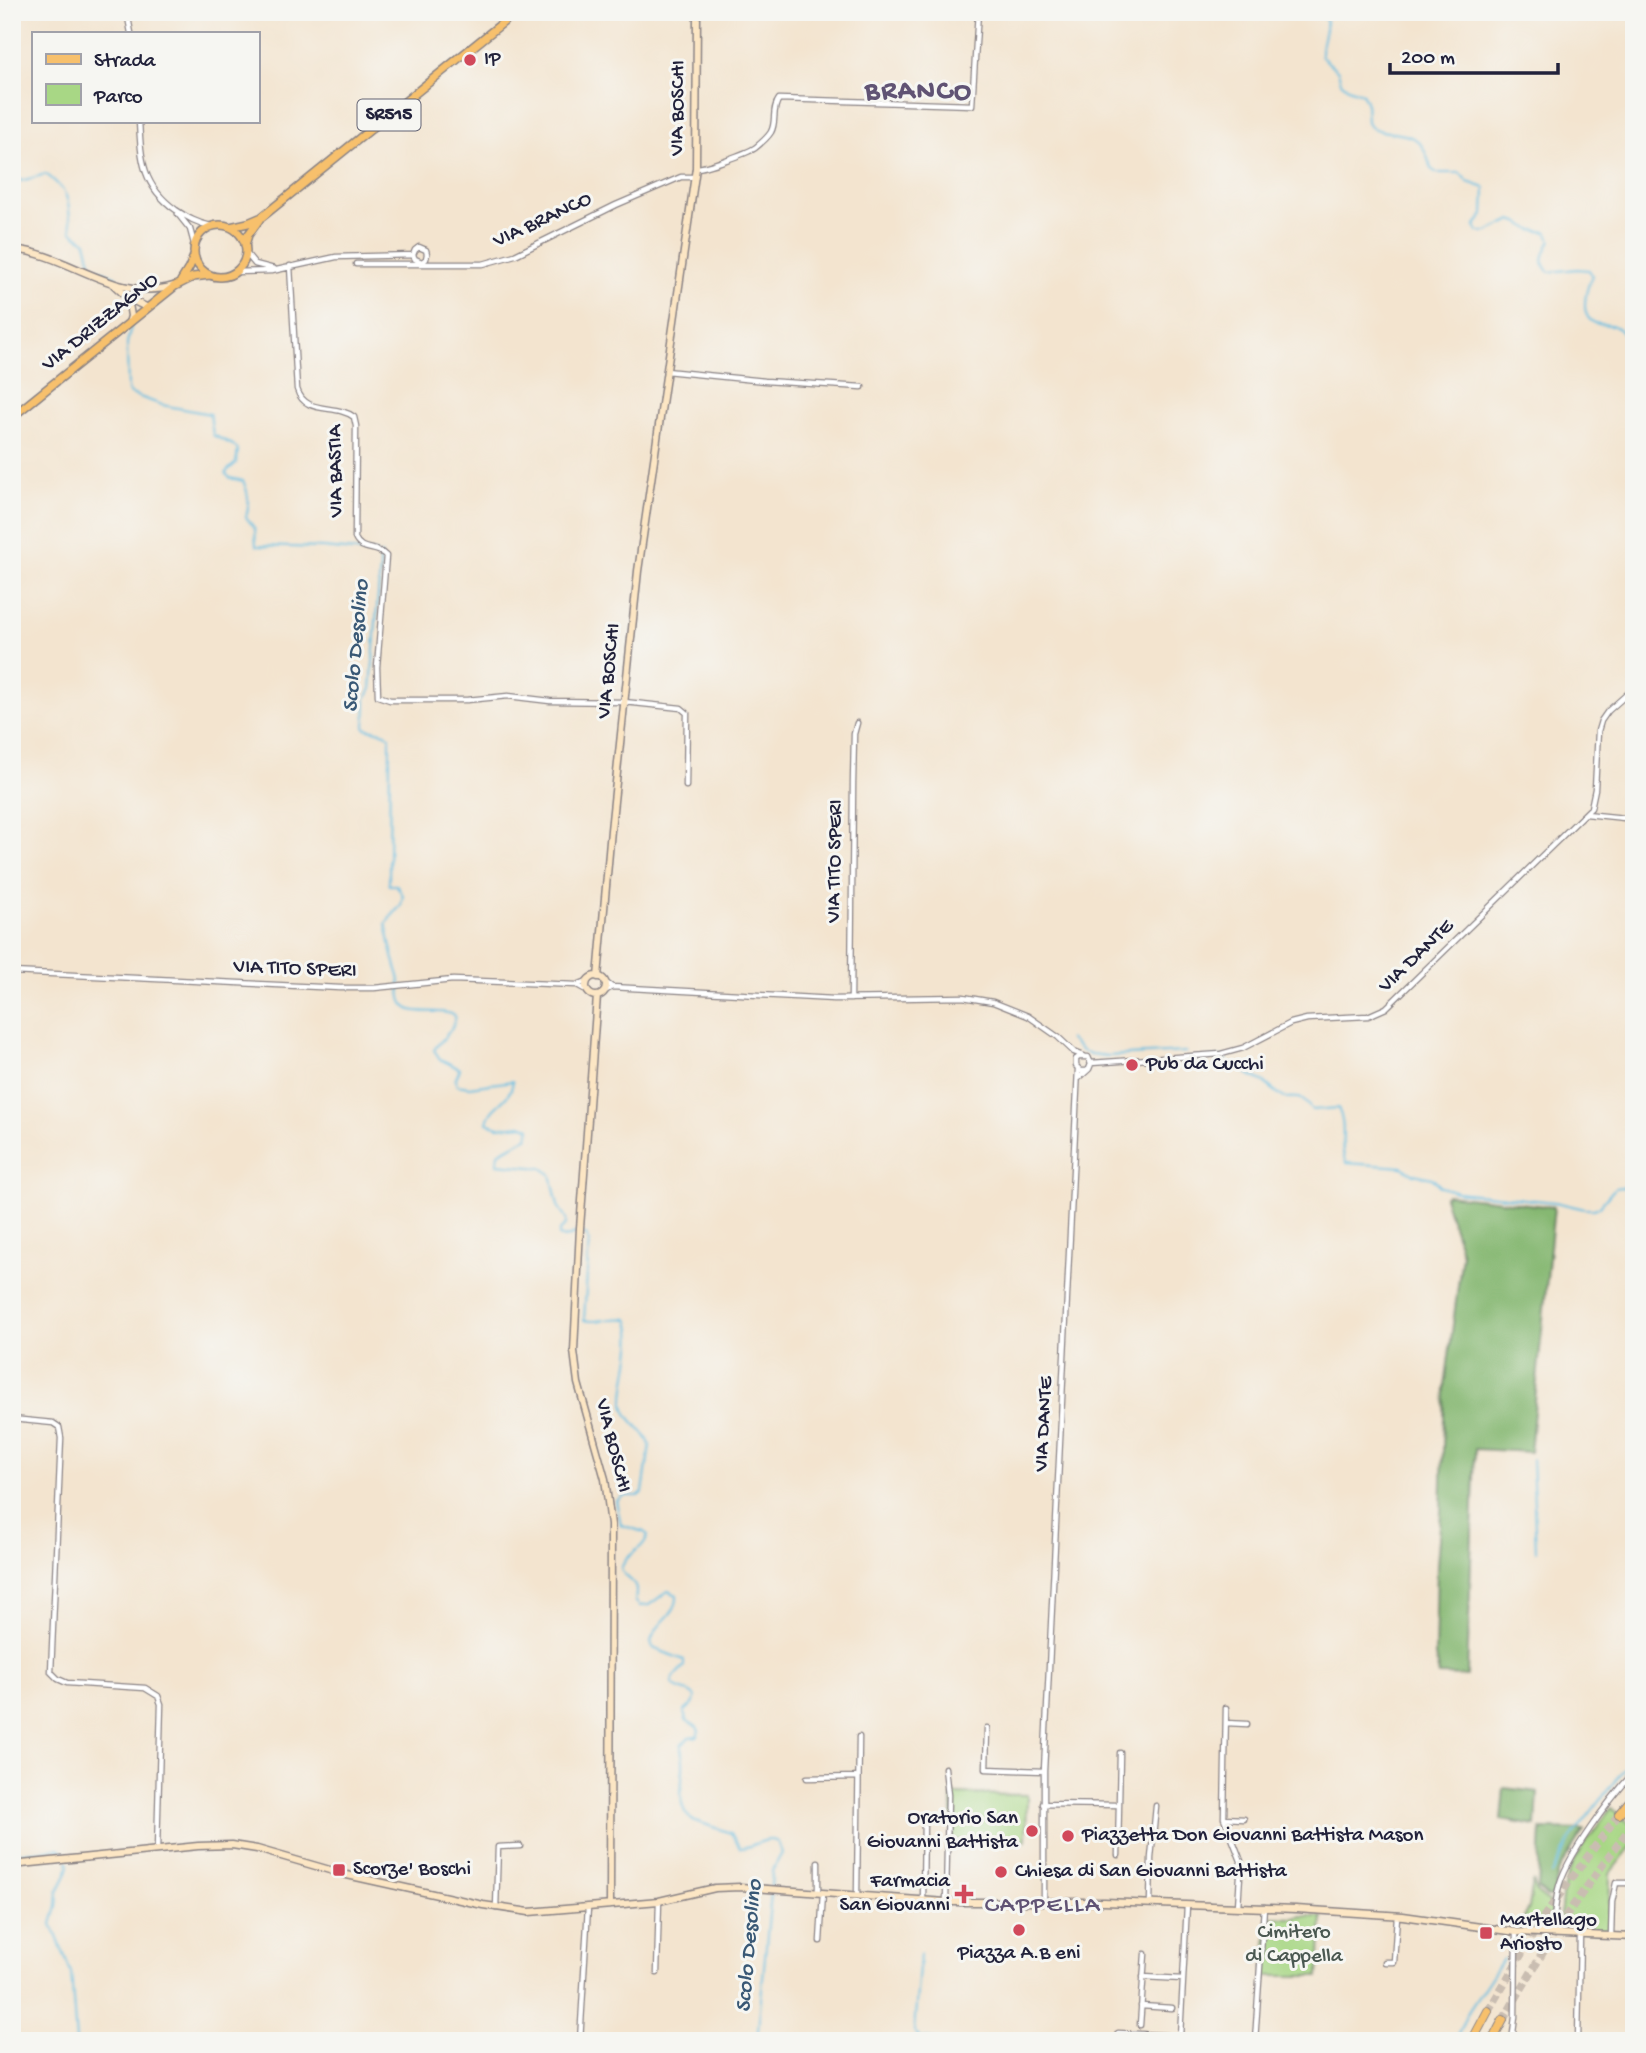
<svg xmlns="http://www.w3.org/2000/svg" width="1646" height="2053" font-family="'Gochi Hand',sans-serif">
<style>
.green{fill:#a8d785;stroke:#657c60;stroke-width:2}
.forest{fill:#86b872;stroke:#546d56;stroke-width:2}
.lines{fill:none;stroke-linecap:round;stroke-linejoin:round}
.stream{stroke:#63bde1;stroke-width:2}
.highway-tunnel{stroke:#c9bdb1;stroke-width:8;stroke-dasharray:8 4;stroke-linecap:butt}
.street-casing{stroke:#8a8385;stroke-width:7}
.secondary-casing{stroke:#8a8385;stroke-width:9}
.primary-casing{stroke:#8a8385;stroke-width:10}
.highway-casing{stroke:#8a8385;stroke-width:10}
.street{stroke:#fff;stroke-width:4.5}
.secondary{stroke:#fce6c4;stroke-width:6}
.primary{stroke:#f7c06c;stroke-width:7}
.highway{stroke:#f7c06c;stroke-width:8}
.poi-dot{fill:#d1495b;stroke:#f6f6f2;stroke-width:2.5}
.labels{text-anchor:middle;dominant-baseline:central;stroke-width:6;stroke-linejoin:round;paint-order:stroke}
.shield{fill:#f6f6f2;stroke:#626272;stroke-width:2}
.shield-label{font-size:19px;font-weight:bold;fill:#22223b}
.poi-label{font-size:21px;fill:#22223b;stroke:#f6f6f2;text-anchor:start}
.street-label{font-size:21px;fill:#22223b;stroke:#f6f6f2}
.park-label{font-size:21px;fill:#4a5851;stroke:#f6f6f2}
.water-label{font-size:23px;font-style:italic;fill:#395875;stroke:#f6f6f2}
.quarter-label{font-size:24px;letter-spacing:2px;fill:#605374;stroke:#f6f6f2}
.district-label{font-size:28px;font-weight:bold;letter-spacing:2px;fill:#605374;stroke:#f6f6f2}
</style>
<rect width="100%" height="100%" fill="#f6f6f2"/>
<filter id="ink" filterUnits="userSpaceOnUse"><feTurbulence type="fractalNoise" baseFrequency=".0143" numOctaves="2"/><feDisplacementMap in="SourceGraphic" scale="14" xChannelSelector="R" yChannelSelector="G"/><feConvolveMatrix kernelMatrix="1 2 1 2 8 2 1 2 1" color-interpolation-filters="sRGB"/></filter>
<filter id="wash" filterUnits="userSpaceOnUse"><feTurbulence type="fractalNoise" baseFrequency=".00686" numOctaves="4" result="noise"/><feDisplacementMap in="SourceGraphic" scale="28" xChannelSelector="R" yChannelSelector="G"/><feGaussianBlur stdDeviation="1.57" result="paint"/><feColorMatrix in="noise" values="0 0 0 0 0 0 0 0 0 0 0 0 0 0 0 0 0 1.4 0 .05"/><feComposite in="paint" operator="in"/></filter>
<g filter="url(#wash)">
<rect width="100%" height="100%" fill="#f3e4cf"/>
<path class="green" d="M952,1794l75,1 -1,46 -74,-1z
M1611,1808l23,19v16l-24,30 -1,59c-10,0 -35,1 -43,-4 -6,-5 -6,-12 -5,-20 1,-39 28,-69 50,-100z
M1533,1881l4,12 16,13 -3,18 -10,6 -21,-2 10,-20z
M1300,1916l22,1 -3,59h-55l4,-59 27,1z"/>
<path class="forest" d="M1447,1195l107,12 -24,245 -55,-3 -8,227 -28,-1 -4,-19 2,-91 4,-53 4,-125 17,-133 -18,-57z
M1504,1788l34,4 -2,34 -35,-6z
M1541,1829l43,1 -25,40 -6,27h-6l-9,-8z"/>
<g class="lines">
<path class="stream" d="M1257,12l63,3 6,5c0,13 -6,23 -5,36l17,15 3,11 7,6 14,5 4,8 1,22c5,6 8,6 15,8 32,5 40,4 49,38l6,4h23l8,9 17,6 -1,27 -9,11 3,6h9l25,-12 8,3 12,7 15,2 4,8c-6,12 -13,22 -2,32l28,-3 12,1 3,5c-6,15 -15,45 7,49 6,1 12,0 17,3 6,5 6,8 14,10l4,-4
M12,155l2,18 7,8 25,-7c28,22 20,26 26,58l14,10 6,24 24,11
M131,327l-4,16 1,48 3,3 31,11 48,9 3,21 20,10 5,5 -2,13 -9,8 -1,3 4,4 13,3c6,12 7,23 3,36l9,12 1,17 67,2 53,5
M381,554l-10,135 -5,9 -1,30 21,5 4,5 -1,147h7l7,10 -2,10 -15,18c4,20 6,34 13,53 3,11 -3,28 12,34 14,4 30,-1 43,5 3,14 -13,24 -20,35l6,9 20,10 -5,11 2,5 12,2 44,-6c-3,23 -23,23 -26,42l12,4 25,-2 6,3 -2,9 -30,16 -1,11 45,4 9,6 7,32 8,12v6l-7,8v4l6,2 12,-5
M1069,1039l13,12 9,3 16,2 79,-4
M1186,1060l40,-3 1,6 35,18 22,17c17,0 16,-3 28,12l26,-2c10,20 0,38 8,55l56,4 12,7 18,4 9,9 16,5 98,10 30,7h9l5,-2 16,-19 5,-1 14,2
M582,1233l5,3 2,6 -5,78c14,4 29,-4 44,-1 10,21 -5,61 -4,84 1,18 22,26 26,42l-7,47 -5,4h-15l-7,5 5,24 23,7 4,3c-5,17 -23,17 -27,35 10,15 18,9 14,31l5,5 9,-1 19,-14 9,4c2,19 -22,27 -26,47l2,6 31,12v6l-11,12 -1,6c6,8 18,5 23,13l-1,6 -10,9 2,8 11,7 2,4 -2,5 -8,1 -8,9c0,6 2,10 2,16 1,18 -9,45 9,58l39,13 9,15c14,0 25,-13 38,-6l4,11 -10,18 -1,17
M1532,1459l4,92
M12,1853l46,-4 7,3 2,4
M68,1861l1,5 -3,9 -8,16 -1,16 -5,17 19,48 5,69
M1552,1874l19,-36 63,-82
M1517,1928l3,-4
M920,1954l-6,77 6,7 20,3
M757,2041l14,-148
M1455,2041l13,-29 35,-53"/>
</g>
</g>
<g filter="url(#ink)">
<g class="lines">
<path class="highway-tunnel" d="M1488,2011l56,-95 75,-102
M1503,2020l58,-98 71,-97"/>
<defs>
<path id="street" d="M127,12l4,21
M139,121c2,38 3,65 37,89 12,8 21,13 35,16
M696,168c10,0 51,-15 59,-20 5,-4 13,-11 16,-16 6,-11 0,-22 8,-33l193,6 6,-93
M178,214l12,15 4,15
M246,253l9,11 19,5
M356,264h127l32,-9 101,-50 65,-28h14
M290,266l7,123c8,27 39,14 57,28l2,9 -1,112c6,15 22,7 31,18l-9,111 1,29 12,4h77l41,-4 42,5 74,1 57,6 6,5 -1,73
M235,272l37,-1 64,-14 77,-2 2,4 7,3 4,-3 1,-5 -1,-4 -7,-3 -4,3 -2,5
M666,371l99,10 97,6
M1586,814l48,5
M12,972l328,16h34l79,-8 124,5 9,5
M605,982l7,5
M577,985l10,-4
M605,991l7,-4 222,12 129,-2 30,5 35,14 30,21 16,15 10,4
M851,999l2,-215 1,-50 3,-11
M1091,1063l130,-9 22,-6 48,-25 16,-4 61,-3 18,-8 205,-200 4,-19 3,-58 3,-10 7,-10 26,-23
M1079,1078l10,-9 2,-5 -3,-7h-9l-3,2v7l5,5h5
M12,1419l41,4 6,4 2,11 -10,234 7,7 9,4 78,5 13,8 3,8 -4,146
M1226,1708l-2,110 17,43 -3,45
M1226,1723l21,1
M987,1728l-1,41 58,2
M945,1768l3,27 -2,107
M807,1778l51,-1
M1043,1804l76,1
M1224,1818l20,1
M1118,1855l2,-102
M818,1862v30
M857,1895l2,-158
M923,1900l1,-85
M1044,1902v-131l34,-702
M1150,1903l1,-45 5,-52
M496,1908l2,-61 22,-1
M1553,1933c1,-14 2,-29 5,-43 7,-33 53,-92 76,-118
M1611,1936l1,-34 4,-19h18
M820,1941l3,-48
M1385,1962h9l3,-46
M657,1973l2,-72
M1143,1977l40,2
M1141,2006l31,2
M1140,2025l5,-71
M580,2041l8,-134
M1116,2041l2,-8 62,3 7,-131
M1255,2041l9,-134
M1512,2041l3,-24 1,-85
M1578,2041l2,-106"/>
<path id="secondary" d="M12,249c56,4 104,54 161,37
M114,285l14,13 20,10
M128,298l3,18 -2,7
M586 986a10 10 0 1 1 20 0a10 10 0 1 1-20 0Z
M598,977l13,-147 27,-259 58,-403 1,-156
M597,996l-17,232 -6,123 4,32 27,96 6,46 -1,380
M12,1865l186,-19 34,-1 25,4 90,26 136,30 46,7 130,-11 56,-13 25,-1 206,15h158l192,7 107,7 113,16 118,5"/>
<path id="primary" d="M194 251a26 26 0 1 1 52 0a26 26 0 1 1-52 0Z
M230,227l18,-4 14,-6 254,-205
M245,245l3,-10 11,-15
M181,281l8,-13 5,-12
M12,417l163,-131 18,-9 17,-2"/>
<path id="highway" d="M1619,1814l15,-18
M1632,1825l2,-2
M1472,2041l16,-30
M1492,2041l11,-21"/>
</defs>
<use href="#street" class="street-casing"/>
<use href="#secondary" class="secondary-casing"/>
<use href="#primary" class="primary-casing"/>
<use href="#highway" class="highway-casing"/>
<use href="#street" class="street"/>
<use href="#secondary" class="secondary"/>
<use href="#primary" class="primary"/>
<use href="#highway" class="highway"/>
</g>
</g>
<g class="poi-dot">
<circle cx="470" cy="60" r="7"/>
<circle cx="1132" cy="1065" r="7"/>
<circle cx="1032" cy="1831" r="7"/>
<circle cx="1068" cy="1836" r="7"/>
<rect x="332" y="1863" width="14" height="14" rx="3.5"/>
<circle cx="1001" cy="1872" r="7"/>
<path d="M960.5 1883.5h7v7h7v7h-7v7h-7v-7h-7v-7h7z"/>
<circle cx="1019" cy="1930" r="7"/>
<rect x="1479" y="1926" width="14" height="14" rx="3.5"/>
</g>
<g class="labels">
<rect class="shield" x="357.5" y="99.5" width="63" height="31" rx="5"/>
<g class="shield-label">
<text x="389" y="115">SR515</text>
</g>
<g class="poi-label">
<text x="484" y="60">IP</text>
<text x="1146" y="1065">Pub da Cucchi</text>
<text x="1018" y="1819" text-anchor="end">Oratorio San<tspan x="1018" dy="24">Giovanni Battista</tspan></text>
<text x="1082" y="1836">Piazzetta Don Giovanni Battista Mason</text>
<text x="353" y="1870">Scorze' Boschi</text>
<text x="1015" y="1872">Chiesa di San Giovanni Battista</text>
<text x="950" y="1882" text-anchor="end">Farmacia<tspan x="950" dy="24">San Giovanni</tspan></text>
<text x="1500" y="1921">Martellago<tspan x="1500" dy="24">Ariosto</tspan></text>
<text x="1019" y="1954" text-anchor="middle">Piazza A.B eni</text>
</g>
<g class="street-label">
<text transform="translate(679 108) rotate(-89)">VIA BOSCHI</text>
<text transform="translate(543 221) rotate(-25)">VIA BRANCO</text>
<text transform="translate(101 323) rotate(-39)">VIA DRIZZAGNO</text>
<text transform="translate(337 471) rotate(-91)">VIA BASTIA</text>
<text transform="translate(610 671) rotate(-84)">VIA BOSCHI</text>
<text transform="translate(836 861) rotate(-89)">VIA TITO SPERI</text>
<text transform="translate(1417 957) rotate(-44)">VIA DANTE</text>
<text transform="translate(295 970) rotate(2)">VIA TITO SPERI</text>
<text transform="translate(1045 1424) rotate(-87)">VIA DANTE</text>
<text transform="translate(612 1446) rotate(76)">VIA BOSCHI</text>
</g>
<g class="park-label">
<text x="1294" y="1933">Cimitero<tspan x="1294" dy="24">di Cappella</tspan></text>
</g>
<g class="water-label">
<text transform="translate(357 646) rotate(-85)">Scolo Desolino</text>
<text transform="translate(750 1946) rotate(-85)">Scolo Desolino</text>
</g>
<g class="quarter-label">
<text x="1043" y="1906">CAPPELLA</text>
</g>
<g class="district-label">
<text x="919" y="92">BRANCO</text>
</g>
</g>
<rect width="1646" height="2053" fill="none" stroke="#f6f6f2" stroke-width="42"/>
<rect x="32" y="32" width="228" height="91" fill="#f6f6f2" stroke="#a1a1a9" stroke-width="2"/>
<rect x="46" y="54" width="35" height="10" fill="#f7c06c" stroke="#a1a1a9" stroke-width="2"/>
<text x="94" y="66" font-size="21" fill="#22223b">Strada</text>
<rect x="46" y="84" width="35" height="21" fill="#a8d785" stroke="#a1a1a9" stroke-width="2"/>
<text x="94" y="102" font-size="21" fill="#22223b">Parco</text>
<path d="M1390 63v10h168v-10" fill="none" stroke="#22223b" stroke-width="3.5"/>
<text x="1401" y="63" font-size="21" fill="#22223b" stroke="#f6f6f2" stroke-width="5" paint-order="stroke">200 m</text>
</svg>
